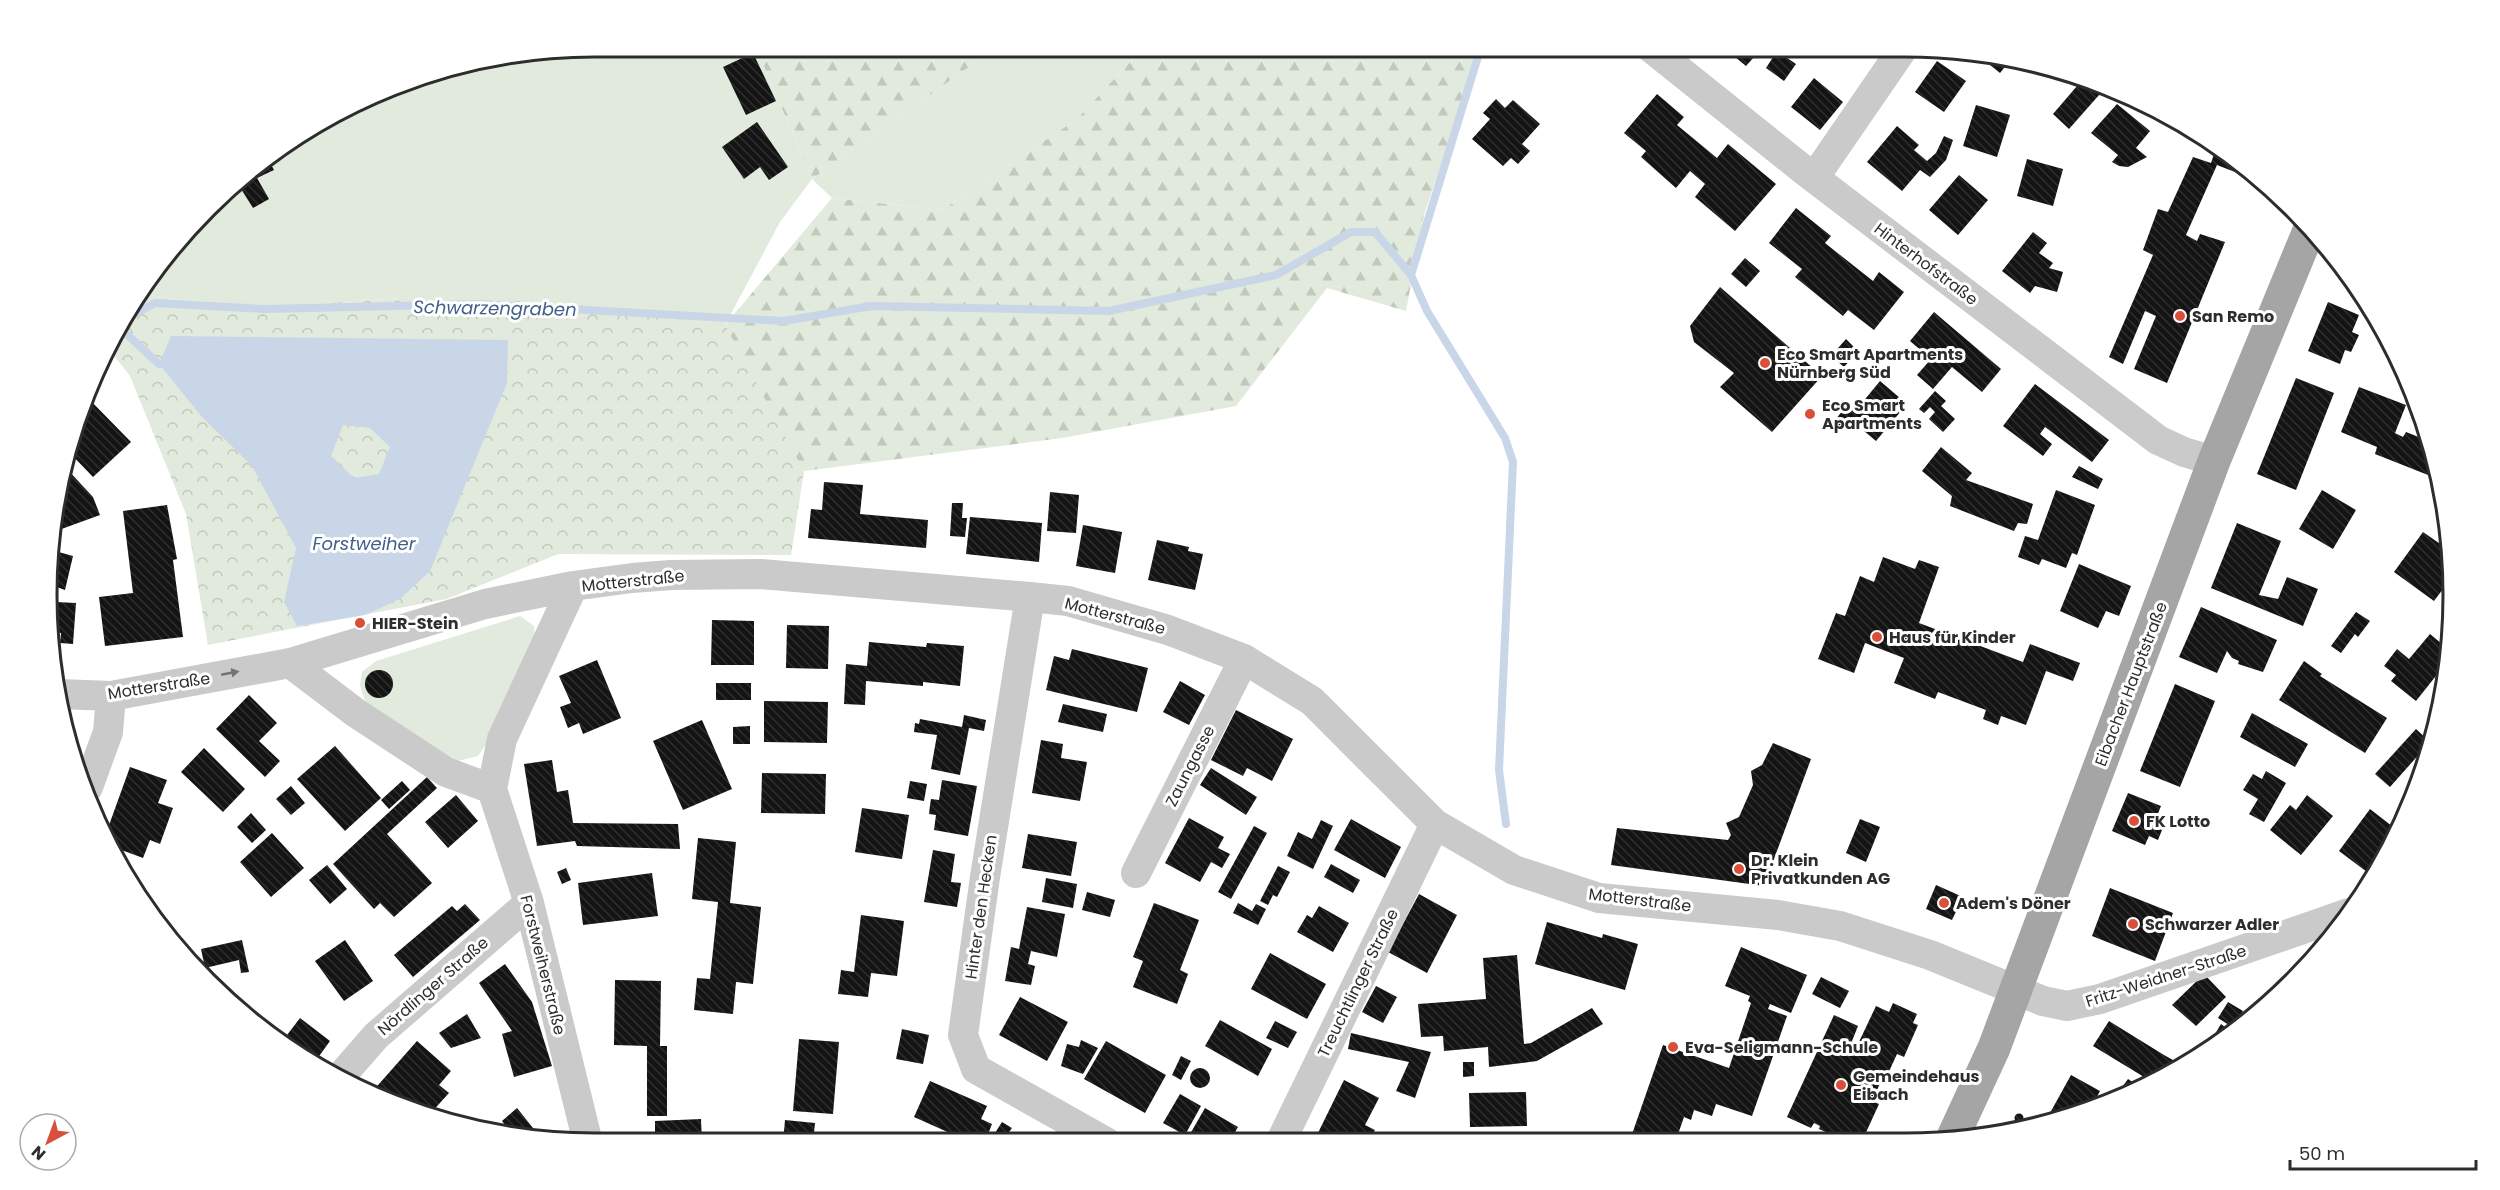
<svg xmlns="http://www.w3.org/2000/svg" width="2500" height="1190" font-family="Poppins,sans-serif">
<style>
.green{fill:#e1eadc}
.forest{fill:url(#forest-firs)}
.park{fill:url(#park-crowns)}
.water{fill:#c9d6e8;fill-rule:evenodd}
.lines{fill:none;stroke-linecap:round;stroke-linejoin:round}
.stream{stroke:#c9d6e8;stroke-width:8}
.building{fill:url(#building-back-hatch)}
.minor{stroke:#cacaca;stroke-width:30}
.primary{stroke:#a5a5a5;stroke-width:33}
.oneway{fill:#747474}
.poi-dot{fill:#d84f3c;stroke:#fff;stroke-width:2}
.labels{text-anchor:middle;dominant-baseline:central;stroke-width:6;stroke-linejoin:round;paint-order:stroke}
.street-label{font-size:16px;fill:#2d2d2d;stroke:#fff}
.poi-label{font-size:16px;font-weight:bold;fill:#2d2d2d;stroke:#fff;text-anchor:start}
.water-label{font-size:18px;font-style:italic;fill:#415f89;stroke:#fff}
.rim{fill:none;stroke:#2d2d2d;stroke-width:3}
</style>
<defs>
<pattern id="forest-firs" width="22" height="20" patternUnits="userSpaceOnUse" patternTransform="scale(1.5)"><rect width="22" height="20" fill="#e1eadc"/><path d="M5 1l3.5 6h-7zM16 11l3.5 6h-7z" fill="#c1c9bd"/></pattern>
<pattern id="park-crowns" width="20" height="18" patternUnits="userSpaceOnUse" patternTransform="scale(1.5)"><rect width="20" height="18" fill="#e1eadc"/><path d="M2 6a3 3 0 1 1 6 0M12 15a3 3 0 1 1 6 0" fill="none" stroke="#c1c9bd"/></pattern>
<pattern id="building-back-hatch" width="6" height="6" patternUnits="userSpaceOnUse" patternTransform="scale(1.5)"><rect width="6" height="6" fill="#141414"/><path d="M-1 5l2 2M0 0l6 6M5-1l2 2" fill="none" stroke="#2e2e2e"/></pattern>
</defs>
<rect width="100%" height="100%" fill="#fff"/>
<path class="green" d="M595,47h161l56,132 185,-132h147l-67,72 -135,91 -110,-12 -20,-19 -32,43 -55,103 -153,-21 -170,-6 -121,8 -94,-5 -49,-8 123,-133 157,-84z
M520,616l14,10 1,17 -47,99 -10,14 -24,6 -86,-53 -8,-23 2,-14 14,-11z"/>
<path class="forest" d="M756,47h241l-185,132z
M1144,47h336l-56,168 -18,96 -79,-23 -91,118 -174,32 -258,33 -124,-47 -122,130 -112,45h-46l172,-295 153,21 107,-127 110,12 135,-91z"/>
<path class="park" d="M138,293l49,8 94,5 121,-8 88,1 82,5 153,21 79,146 -13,84 -233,-1 -112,45 -238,46 -22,-131 -56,-138 -22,-28z"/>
<path class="water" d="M171,336l337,4 -1,43 -77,188 -30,28 -35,16 -68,11 -13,-24 12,-54 -44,-82 -50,-49 -43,-53zM343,425l27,3 20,19 -11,27 -25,4 -23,-22z"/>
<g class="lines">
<path class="stream" d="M1411,275l70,-228
M122,321l33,-18 110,6 215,-5 304,17 87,-15 238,5 167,-36 75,-43h24l36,43 16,36 78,127 8,24 -14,308 7,54
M119,327l40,37"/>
</g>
<path class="building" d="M1723,47h40l-17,19z
M1777,51l19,13 -12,17 -18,-13z
M753,53l23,48 -30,14 -23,-48z
M1976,54l36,3h1l-13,16z
M1937,61l29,20 -22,31 -29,-20z
M1814,78l29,24 -23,28 -29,-23z
M2083,79l24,7 -38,43 -16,-15z
M1657,94l27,23 -7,8 40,33 11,-14 48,40 -41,47 -40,-34 10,-13 -15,-13 -14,17 -35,-31 5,-6 -22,-18z
M1496,99l9,9 8,-8 27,24 -18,20 8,7 -12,13 -7,-6 -8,8 -31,-27 18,-20 -7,-6z
M2117,104l33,27 -14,17 11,9 -19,10 -9,-1 -7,-4 6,-7 -27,-22z
M1976,105l34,10 -13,42 -34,-11z
M757,122l31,45 -19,13 -9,-13 -16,12 -22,-32z
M1897,126l22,19 -5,5 13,11 9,-8 8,-17 9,4 -7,20 -16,17 -10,-7 -18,21 -35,-29z
M2217,145l46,38 -46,-18 -31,70 11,6 3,-7 25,8 -58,141 -33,-14 22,-53 -11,-5 -22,53 -14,-7 44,-102 -10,-5 15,-41 10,3 25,-55 18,6z
M267,157l7,13 -17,8 12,21 -16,9 -15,-24 23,-24z
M2027,159l36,10 -10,37 -36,-10z
M1959,175l29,25 -30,35 -29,-25z
M1796,208l35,28 -6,7 48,38 6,-9 25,20 -30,38 -26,-20 -5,6 -48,-39 7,-8 -33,-26z
M2033,232l14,11 -8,10 14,10 -4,5 14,4 -6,20 -22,-6 -5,7 -28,-22z
M1745,258l15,13 -14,16 -15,-13z
M1720,287l102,89 -50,56 -52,-45 14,-14 -40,-31 -4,-16z
M2328,302l31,13 -7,17 7,3 -8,17 -6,-2 -5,14 -32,-13z
M1934,312l67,57 -19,23 -30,-25 -19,22 -16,-14 14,-16 -21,-18z
M1846,339l12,12 -14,16 -13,-11z
M2296,378l38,15 -38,97 -39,-16z
M1880,381l27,23 -31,37 -25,-21 -8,9 -9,-8 16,-19 7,7z
M2035,384l74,56 -17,22 -47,-35 -5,7 12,10 -9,12 -40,-30z
M2359,387l47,18 -11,28 8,4 3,-5 23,9 5,19 -6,15 -53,-21 2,-7 -36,-15z
M1935,391l11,10 -5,5 14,13 -12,13 -14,-13 6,-7 -5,-5 -6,6 -5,-4z
M85,395l46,47 -38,35 -25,-26z
M1941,447l31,26 -6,7 67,24 -6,20 -9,-1 -4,8 -64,-25 2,-10 -30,-25z
M2079,466l24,13 -5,10 -26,-12z
M67,469l26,28 7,18 -44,16 1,-43 5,-18z
M824,482l39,3 -3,29 68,6 -2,28 -118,-10 3,-29 11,1z
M2056,490l39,15 -18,50 -5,-2 -6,15 -24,-9 -3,6 -21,-8 7,-21 13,4z
M2322,490l34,20 -23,39 -34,-20z
M1050,492l29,3 -3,38 -29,-2z
M952,503h11l-1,15h5l-2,19 -15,-1z
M167,505l10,54 -4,1 10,77 -78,9 -6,-49 34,-4 -10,-82z
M970,517l72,6 -3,39 -73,-8z
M2237,523l44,18 -22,54 19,4 9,-22 31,12 -15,37 -92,-38z
M1083,525l39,7 -7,41 -39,-7z
M2423,532l26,18 3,27 -18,24 -40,-29z
M1157,540l32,7 -1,4 15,3 -8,36 -47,-10z
M55,551l18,5 -8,34 -11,-4z
M1883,557l32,12 4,-9 20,7 -20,56 104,39 7,-18 50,19 -7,18 -27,-10 -20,54 -25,-9 -3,9 -15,-6 3,-9 -48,-18 -3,7 -41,-16 10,-25 -39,-15 -11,30 -36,-14 18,-46 9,3 15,-40 14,6z
M2079,564l52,22 -12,30 -13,-5 -8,17 -38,-17z
M56,602l20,1 -3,41 -13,-1 1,-10 -7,-1z
M2201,607l76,33 -14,32 -25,-8 1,-3 -7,-3 -5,-7 -10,22 -38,-16z
M2356,612l14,9 -12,16 -3,-3 -14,19 -10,-7z
M712,620l42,1v44h-43z
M787,625l42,1 -1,43 -42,-1z
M2430,634l18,15 -1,13 -31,39 -25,-20 5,-6 -12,-9 13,-17 12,10z
M869,642l57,5 1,-4 37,3 -4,40 -37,-4v4l-57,-5 -1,24 -21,-1 2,-40 21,2z
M1072,649l76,19 -11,44 -91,-22 8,-34 15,4z
M597,660l24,58 -38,16 -4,-11 -11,5 -8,-21 11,-4 -12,-27z
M2304,661l18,13 -2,2 67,42 -22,35 -86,-53z
M365 684a14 14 0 1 1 28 0a14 14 0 1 1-28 0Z
M1180,681l25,14 -16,30 -26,-13z
M716,683h35v17h-35z
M2175,684l40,17 -35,86 -40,-16z
M249,695l28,28 -18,18 21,20 -15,16 -49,-48z
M764,701l64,1 -1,41 -63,-1z
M1063,704l44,10 -4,18 -45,-10z
M1236,710l57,29 -21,42 -25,-13 -4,8 -32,-16z
M2252,713l56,31 -13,23 -55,-30z
M964,715l22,5 -2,11 -15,-3 -9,47 -29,-6 6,-34 -23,-3 1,-9 4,1 1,-5 42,8z
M702,720l30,69 -49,21 -30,-69z
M750,726v18h-17v-17z
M2416,729l14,13 -40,45 -15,-13z
M1041,740l22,4 -2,14 26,4 -7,39 -48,-8z
M1773,743l38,16 -47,127 -153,-21 6,-37 111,12 3,-5 -5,-12 13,-6 14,-32 -2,-14 11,-6z
M335,746l46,52 -36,33 -48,-52z
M204,748l41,41 -22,23 -42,-40z
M552,760l5,32 11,-2 5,33 105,1 2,25 -103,-3 -2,-5 -38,5 -13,-82z
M130,767l37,13 -9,23 15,5 -13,36 -10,-4 -7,18 -35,-13 -4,-6z
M1211,768l46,29 -11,18 -46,-30z
M2266,771l20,12 -22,39 -15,-8 9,-15 -15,-9 10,-16 9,5z
M762,773l64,1 -1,40 -64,-1z
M427,777l10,11 -50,46 45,49 -38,34 -14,-14 -6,6 -41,-45z
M942,780l35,6 -9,50 -34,-6 2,-15 -7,-1 1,-9 1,-6 8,1z
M402,781l8,9 -21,19 -8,-9z
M910,781l17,3 -3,17 -17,-3z
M291,786l14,17 -14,12 -15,-16z
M2128,793l33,13 -6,15 9,4 -6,15 -9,-4 -4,9 -33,-14z
M456,795l22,26 -30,27 -23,-26z
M2307,795l26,21 -32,39 -31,-25 20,-25 6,5z
M862,808l47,7 -7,44 -47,-7z
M2370,809l27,21 -26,45 -32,-24z
M251,813l15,17 -14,13 -15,-16z
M1189,818l35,19 -6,11 12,6 -8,14 -11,-6 -11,20 -35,-19z
M1351,819l50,28 -16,31 -51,-28z
M1860,819l20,8 -14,35 -20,-9z
M1321,820l12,6 -20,43 -26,-13 11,-24 14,7z
M1254,826l13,7 -36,66 -13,-7z
M272,833l32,35 -33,29 -31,-35z
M1028,834l49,8 -6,34 -49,-8z
M698,838l38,4 -6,61 31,4 -8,77 -17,-2 -3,32 -39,-4 3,-32 13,1 8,-77 -26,-3z
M933,850l22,4 -4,28 10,1 -4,24 -33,-5z
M1331,864l29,16 -7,13 -29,-16z
M327,865l20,24 -17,15 -21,-24z
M1278,866l12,6 -13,25 -4,-2 -5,10 -8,-4z
M566,868l5,12 -9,4 -5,-12z
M652,873l6,43 -75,9 -5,-42z
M1046,878l31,6 -4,24 -31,-6z
M1936,885l27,12 -11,23 -26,-11z
M2110,888l63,25 -18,48 -63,-25z
M1087,892l28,8 -5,17 -28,-7z
M1419,894l38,21 -30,58 -39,-21z
M1154,903l45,17 -19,50 8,4 -11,30 -44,-17 10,-26 -10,-4z
M1238,903l14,8 4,-7 10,5 -8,16 -25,-12z
M465,904l15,16 -67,57 -19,-22 58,-49 5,5z
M1319,906l30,17 -16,29 -36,-20 10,-17 5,3z
M1027,907l38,7 -8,43 -26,-6 -3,13 7,2 -4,19 -26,-4 6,-34 8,2z
M861,915l43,6 -7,55 -26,-3 -3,24 -30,-3 3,-24 13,2z
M1547,922l55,16 1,-4 35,10 -13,46 -90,-26z
M242,940l7,32 -8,1 -2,-13 -34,8 -4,-19z
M345,940l28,41 -29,20 -29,-40z
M1741,947l66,28 -16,38 -21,-9 -2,5 19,7 -35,100 -36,-12 -4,12 -18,-6 -3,10 -7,-3 -8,23h-46l33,-95 66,23 22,-65 -3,-2 2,-5 -25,-10z
M2309,950l6,4 -19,19h-1z
M1270,953l56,31 -19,35 -56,-30z
M1517,955l7,89 7,-1 61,-35 11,16 -66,37 -48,6 -1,-20 -44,4 -1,-15 -22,1 -3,-33 68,-5 -3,-41z
M505,964l27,38 20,64 -38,11 -12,-43 10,-3 -33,-48z
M2204,974l22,23 -30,29 -24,-21z
M1821,977l28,14 -9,17 -28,-14z
M615,980l46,1 -1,65h7v70h-20v-70l-33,-1z
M1376,986l21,11 -14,26 -21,-11z
M1020,997l48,25 -21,39 -48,-26z
M2228,1002l15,9 -11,16 -14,-9z
M1893,1003l24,11 -4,9 5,2 -14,32 -7,-3 -11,24 -3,-1 -11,24 7,3 -16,35h-22l-22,-10 1,-3 -6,-3 -3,5 -24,-11 47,-102 24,11 -6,15 6,3 18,-38 13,6z
M467,1014l14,24 -30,10 -12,-15z
M300,1018l30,23 -13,18 -33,-20z
M1220,1020l52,29 -14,27 -53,-30z
M1275,1021l22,11 -9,16 -22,-10z
M2109,1021l55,34 16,9 -31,16 -56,-34z
M2221,1024l13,9 -22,13 -3,-2z
M902,1029l27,6 -6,29 -27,-5z
M1351,1033l80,19 -16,46 -19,-7 13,-29 -61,-13z
M799,1039l40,3 -6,72 -40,-3z
M1081,1040l17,8 -15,26 -22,-8 6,-22 12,3z
M417,1041l34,30 -12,14 10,8 -20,22 -44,-13 -14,-9z
M1106,1041l60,34 -21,38 -61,-34z
M1181,1056l10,5 -10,19 -9,-5z
M1463,1062h11v14l-11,1z
M1190 1078a10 10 0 1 1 20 0a10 10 0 1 1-20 0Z
M2071,1075l29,16 -9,17 -33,9 -8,-4z
M2128,1079l12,8 -13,8 -7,-5z
M1344,1080l35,18 -14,27 10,5 -6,11h-55z
M930,1081l57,25 -6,13 11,5 -7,18h-15l-56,-25z
M1526,1092l1,34 -57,1 -1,-34z
M1180,1094l21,12 -16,29 -22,-12z
M517,1108l20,25 -6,4 -17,-1 -12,-15z
M1205,1108l33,19 -8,14h-44z
M2014.5 1118a4.5 4.5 0 1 1 9 0a4.5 4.5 0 1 1-9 0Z
M701,1119l1,24h-47v-22z
M785,1120l30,3 -2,20h-30z
M1002,1122l10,6 -10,14 -9,-6z
M1015,1133l14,9h-19z
M1412,1137l37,1v3h-37z"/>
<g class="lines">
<path class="minor" d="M1650,47l155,124 353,269 26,12 30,9
M1814,178l90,-131
M573,586l-71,153 -10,50 37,114 59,240
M1030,597l-45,280 -22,158 13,34 130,73
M290,663l66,50 90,59 46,17
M59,694l52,2 179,-33 195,-59 88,-18 59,-8 39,-3 90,-1 269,23 38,4 100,29 76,29 68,42 123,123 79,46 85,28 179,17 62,11 90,29 113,46 24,5 33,-7 249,-86
M88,787l20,-55 3,-36
M1136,873l108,-214
M342,1075l34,-39 153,-133
M1281,1141l154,-317"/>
<path class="primary" d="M1952,1139l42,-91 220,-587 96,-233"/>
</g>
<defs><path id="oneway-solid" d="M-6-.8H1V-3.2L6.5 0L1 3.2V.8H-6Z" transform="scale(1.5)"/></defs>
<use class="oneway" href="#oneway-solid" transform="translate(230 673) rotate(-11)"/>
<g class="poi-dot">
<circle cx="2180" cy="316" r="6"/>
<circle cx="1765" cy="363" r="6"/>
<circle cx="1810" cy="414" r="6"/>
<circle cx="360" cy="623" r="6"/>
<circle cx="1877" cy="637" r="6"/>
<circle cx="2134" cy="821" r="6"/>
<circle cx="1739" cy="869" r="6"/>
<circle cx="1944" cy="903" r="6"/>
<circle cx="2133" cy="924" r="6"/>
<circle cx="1673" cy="1047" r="6"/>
<circle cx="1841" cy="1085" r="6"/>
</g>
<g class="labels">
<g class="street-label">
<text transform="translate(1926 264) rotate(37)">Hinterhofstraße</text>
<text transform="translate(633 581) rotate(-6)">Motterstraße</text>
<text transform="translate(1115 616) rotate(15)">Motterstraße</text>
<text transform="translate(2131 684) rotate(-69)">Eibacher Hauptstraße</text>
<text transform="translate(159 686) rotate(-9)">Motterstraße</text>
<text transform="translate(1190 766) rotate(-63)">Zaungasse</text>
<text transform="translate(1640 900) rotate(7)">Motterstraße</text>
<text transform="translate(981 907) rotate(-82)">Hinter den Hecken</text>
<text transform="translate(543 965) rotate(76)">Forstweiherstraße</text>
<text transform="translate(2166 976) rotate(-18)">Fritz-Weidner-Straße</text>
<text transform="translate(1358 983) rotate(-64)">Treuchtlinger Straße</text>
<text transform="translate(433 986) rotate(-41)">Nördlinger Straße</text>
</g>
<g class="poi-label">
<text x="2192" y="316">San Remo</text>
<text x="1777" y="354">Eco Smart Apartments<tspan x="1777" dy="18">Nürnberg Süd</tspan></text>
<text x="1822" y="405">Eco Smart<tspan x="1822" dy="18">Apartments</tspan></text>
<text x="372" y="623">HIER-Stein</text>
<text x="1889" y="637">Haus für Kinder</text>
<text x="2146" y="821">FK Lotto</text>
<text x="1751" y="860">Dr. Klein<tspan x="1751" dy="18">Privatkunden AG</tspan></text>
<text x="1956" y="903">Adem's Döner</text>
<text x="2145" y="924">Schwarzer Adler</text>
<text x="1685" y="1047">Eva-Seligmann-Schule</text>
<text x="1853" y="1076">Gemeindehaus<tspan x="1853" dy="18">Eibach</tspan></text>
</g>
<g class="water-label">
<text transform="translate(495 308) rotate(1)">Schwarzengraben</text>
<text x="364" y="543">Forstweiher</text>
</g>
</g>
<path d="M0 0H2500V1190H0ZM595 57H1905A538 538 0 0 1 2443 595V595A538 538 0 0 1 1905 1133H595A538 538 0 0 1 57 595V595A538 538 0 0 1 595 57Z" fill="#fff" fill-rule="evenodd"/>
<path class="rim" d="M595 57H1905A538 538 0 0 1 2443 595V595A538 538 0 0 1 1905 1133H595A538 538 0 0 1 57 595V595A538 538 0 0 1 595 57Z"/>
<g transform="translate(48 1142) rotate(221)"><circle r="28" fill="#ffffff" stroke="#ababab" stroke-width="1.5"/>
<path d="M0-4.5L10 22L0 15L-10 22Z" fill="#d84f3c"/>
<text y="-9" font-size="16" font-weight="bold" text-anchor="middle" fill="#2d2d2d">N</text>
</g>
<path d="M2290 1160v9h186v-9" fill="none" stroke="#2d2d2d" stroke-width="3"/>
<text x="2299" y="1160" font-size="18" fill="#2d2d2d" stroke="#ffffff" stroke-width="4.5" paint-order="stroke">50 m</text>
</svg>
